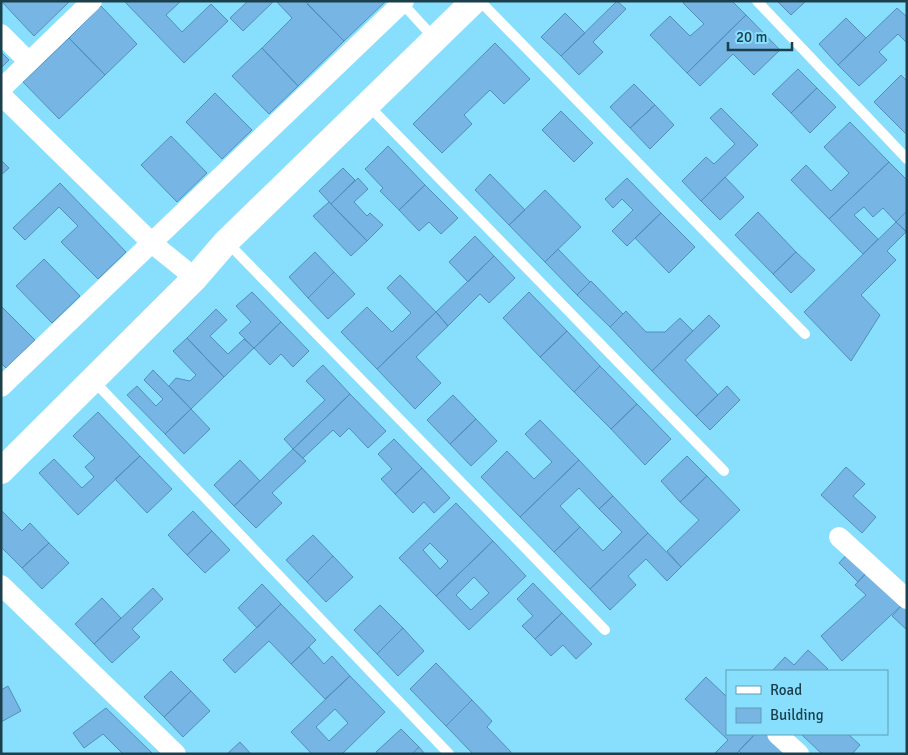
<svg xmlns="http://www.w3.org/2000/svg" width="908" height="755" font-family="Signika,sans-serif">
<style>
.building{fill:#76b5e4;stroke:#508fbc;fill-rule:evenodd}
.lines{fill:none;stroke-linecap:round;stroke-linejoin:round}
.service{stroke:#fff;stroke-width:10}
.minor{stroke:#fff;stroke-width:20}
.tertiary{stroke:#fff;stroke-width:26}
</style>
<rect width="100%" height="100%" fill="#87dffd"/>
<path class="building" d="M1,1h69l-36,35z
M124,1h57l-15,14 16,17 29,-28 17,17 -44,42z
M248,1h26l-31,30 -13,-13z
M276,1h29l39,40 -46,45 -36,-38 30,-30z
M310,1h76l-42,40 -37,-37z
M617,1l9,8 -33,33 10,10 -24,23 -18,-19z
M685,1h47l14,14 -59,58 -37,-38 20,-19 20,20 14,-12 -21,-21z
M777,1h29l-15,14z
M101,6l36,38 -32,31 -36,-37z
M897,8l10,9v26l-9,-9 -19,18 8,8 -28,26 -21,-21z
M565,13l20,20 -24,23 -20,-19z
M746,15l34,35 -26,25 -21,-21 -33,32 -13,-13z
M846,18l20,20 -28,27 -19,-21z
M69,38l36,37 -46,44 -36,-37z
M495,43l35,36 -26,25 -14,-14 -26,25 8,9 -30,29 -29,-29z
M262,48l36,38 -29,28 -37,-38z
M1,52l8,8 -8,8z
M798,69l19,19 -26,25 -19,-19z
M901,75l6,6v54l-33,-33z
M634,84l21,21 -25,23 -20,-21z
M817,88l19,19 -26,26 -19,-20z
M215,93l37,37 -30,29 -36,-37z
M655,105l19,20 -24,24 -20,-21z
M721,108l37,37 -57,56 -19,-20 24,-24 8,7 21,-20 -25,-26z
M561,111l32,32 -19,19 -32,-32z
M850,122l39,40 -60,57 -38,-39 15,-15 25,26 18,-18 -25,-26z
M171,136l36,37 -30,29 -36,-37z
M388,146l37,39 -26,25 -19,-19 3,-3 -18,-19z
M1,160l8,8 -8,7z
M889,162l18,18v31l-11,11 -13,-14 -10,9 -9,-10 -10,8 24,24 -15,15 -34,-35z
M343,168l12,12 -24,24 -12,-13z
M490,174l35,36 -16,15 -34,-35z
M725,177l19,20 -24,23 -19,-19z
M358,178l10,11 -14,13 13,14 3,-3 13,12 -16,16 -36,-37z
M627,178l34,35 -34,33 -15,-15 21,-21 -11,-11 -9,9 -8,-9z
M60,183l66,69 -28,27 -37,-37 17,-16 -19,-19 -34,33 -12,-12z
M425,185l33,33 -17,16 -12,-12 -10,9 -20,-21z
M545,190l36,37 -36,35 -36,-37z
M329,202l38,39 -16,15 -38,-40z
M907,211v21l-11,-10z
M758,212l38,40 -23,22 -38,-39z
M661,213l34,34 -26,26 -34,-35z
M896,222l10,10 -19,19 9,9 -35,35 19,20 -29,46 -47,-49z
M475,236l19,20 -26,26 -19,-20z
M558,249l32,33 -13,13 -32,-33z
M315,252l19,20 -26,26 -19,-21z
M796,252l19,18 -24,23 -18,-19z
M494,256l21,22 -26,25 -9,-9 -32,32 -12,-14z
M44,259l36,37 -28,27 -36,-37z
M334,272l21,22 -27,25 -20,-21z
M400,275l36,37 -59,57 -36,-37 26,-25 25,25 19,-19 -24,-25z
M591,281l32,33 -13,13 -33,-32z
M252,292l29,30 -27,26 -15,-15 12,-11 -15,-16z
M529,292l38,39 -27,26 -37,-39z
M1,306l34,34 -29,28 -5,-5z
M216,309l11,11 -17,16 18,18 16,-15 10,9 -30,29 -37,-39z
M626,311l20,21h19l15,-14 13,13 -41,40 -42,-44z
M436,312l12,14 -32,31 25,26 -26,26 -38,-40z
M709,315l11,11 -35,34 33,35 -22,21 -44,-45z
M281,322l28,29 -16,16 -12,-13 -11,11 -16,-17z
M567,331l33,35 -26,26 -34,-35z
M187,338l37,39 -33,32 -22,-23 7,-8 14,3 6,-6 -23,-24z
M323,365l27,29 -57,55 -9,-10 41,-39 -19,-19z
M600,366l37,38 -26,25 -37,-37z
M153,370l38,39 -26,25 -38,-39 10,-9 19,20 7,-7 -19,-19z
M727,386l13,14 -30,30 -14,-14z
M350,394l36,37 -18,17 -19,-20 -9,9 -7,-7 -30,28 -10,-9z
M453,395l23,24 -26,25 -23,-24z
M637,404l34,35 -26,26 -34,-36z
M191,409l19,20 -26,25 -19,-20z
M98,412l42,44 -62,59 -39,-42 15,-14 28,29 12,-11 -9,-10 10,-9 -22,-22z
M476,419l21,22 -26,25 -21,-22z
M540,420l39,40 -59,57 -39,-40 26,-26 27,28 18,-17 -27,-28z
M394,439l28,29 -27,26 -14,-15 11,-10 -14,-15z
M293,449l13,12 -34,32 10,10 -26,25 -22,-22z
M140,456l32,33 -25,24 -32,-34z
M687,456l20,20 -27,26 -19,-21z
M240,460l20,21 -26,25 -20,-21z
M579,460l34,36 -14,13 -20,-21 -19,18 20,21 -26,25 -34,-35z
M846,467l19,17 -12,12 23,21 -14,16 -41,-38z
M422,468l28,30 -16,15 -10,-11 -11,11 -18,-19z
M707,476l33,34 -59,57 -14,-16 32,-31 -19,-18z
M613,496l35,37 -58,56 -36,-37 26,-25 23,24 19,-19 -23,-23z
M456,503l37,38 -57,55 -37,-38zM430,543l18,18 -8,8 -17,-19z
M1,510l21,21 8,-8 19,20 -27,25 -21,-21z
M193,511l19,20 -25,24 -19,-20z
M212,531l18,19 -25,23 -18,-18z
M648,533l33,34 -14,14 -21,-22 -18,17 8,9 -26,25 -20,-21z
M313,535l20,21 -26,26 -21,-22z
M493,541l33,35 -57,54 -33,-34zM474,577l15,16 -18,17 -15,-15z
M49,543l20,20 -27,26 -20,-21z
M850,551l19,19 -11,12 -19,-19z
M333,556l20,21 -27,25 -19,-20z
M869,570l35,33 -62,58 -21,-25 45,-41 -11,-10z
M533,583l29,30 -27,26 -13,-13 11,-10 -16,-17z
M262,584l19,20 -24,24 -19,-20z
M153,588l10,11 -31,30 8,8 -28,26 -18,-19z
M102,598l19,20 -27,26 -19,-20z
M904,603l3,2v25l-15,-14z
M281,604l35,36 -25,24 -22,-23 -34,32 -12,-13z
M380,605l23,23 -26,26 -23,-24z
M562,613l30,31 -16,15 -13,-14 -12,11 -16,-17z
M403,628l21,23 -26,25 -21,-22z
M309,647l15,17 8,-8 18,20 -25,23 -34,-35z
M808,650l20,19 -3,2h-53l13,-14 9,8z
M436,663l36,37 -26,26 -36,-37z
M171,671l20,20 -27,26 -20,-20z
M350,676l35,36 -43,42h-30l-21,-22zM335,709l13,14 -19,18 -13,-14z
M706,677l21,20v37h28l-19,20h-22l14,-14 -43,-41z
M8,686l13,25 -20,11v-32z
M191,691l19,20 -27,26 -19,-20z
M472,700l20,21 -5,6 24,25 -1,2h-37l-27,-28z
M106,708l47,46h-30l-20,-20 -19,14 -11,-15z
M401,729l18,18 -7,7h-35l-1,-2z
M755,734h10l21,20h-44l-3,-3z
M801,734h47l12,11 -8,9h-30z
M240,742l11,12h-24z
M419,747l6,7h-13z"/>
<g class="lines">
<path class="service" d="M480,1l325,333
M757,1l150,158
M402,3l33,36
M368,105l356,366
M227,242l378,388
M92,379l357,375"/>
<path class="minor" d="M1,34l28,28
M1,89l91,-88
M1,95l152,149 42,34
M1,387l403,-386
M839,537l68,62
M1,585l175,169
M777,734l22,20"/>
<path class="tertiary" d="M1,471l194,-193 31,-36 248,-241"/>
</g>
<rect width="908" height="755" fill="none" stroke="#1b404c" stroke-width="5"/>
<rect x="726" y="670" width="162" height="65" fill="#87dffd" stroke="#5c9fb6"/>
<rect x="736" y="686" width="25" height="8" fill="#ffffff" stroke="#5c9fb6"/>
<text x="770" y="695" font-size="15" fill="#1b404c">Road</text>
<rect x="736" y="708" width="25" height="15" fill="#76b5e4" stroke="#5c9fb6"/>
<text x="770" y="720" font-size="15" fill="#1b404c">Building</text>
<path d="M728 42v8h64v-8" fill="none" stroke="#1b404c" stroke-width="2.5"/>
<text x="736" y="42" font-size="15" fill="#1b404c" stroke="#87dffd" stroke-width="4" paint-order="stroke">20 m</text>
</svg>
